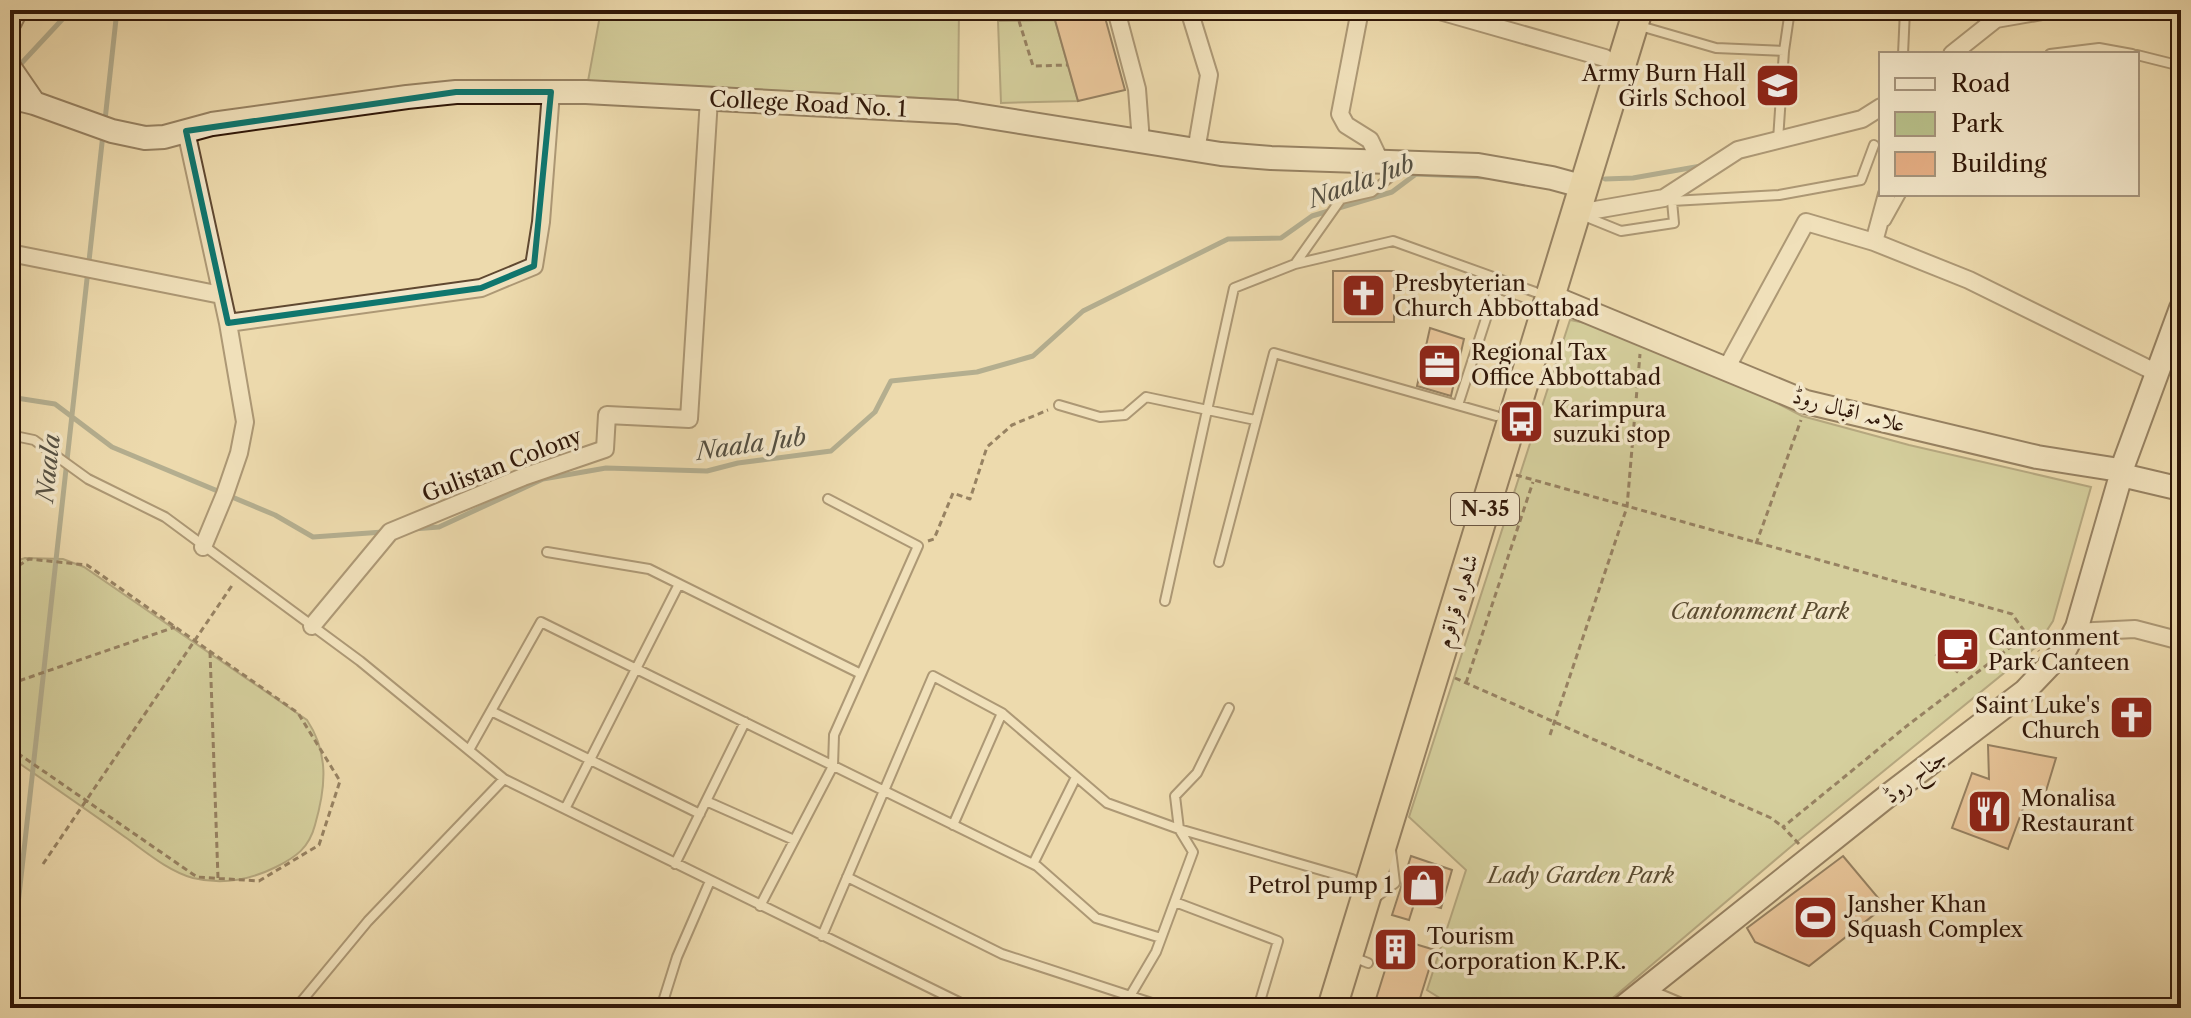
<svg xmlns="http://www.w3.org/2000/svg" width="2191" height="1018" font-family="'Libre Caslon Text',Amiri,serif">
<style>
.green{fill:#b8c08a;stroke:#746c49;stroke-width:2}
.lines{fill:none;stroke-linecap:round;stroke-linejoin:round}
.stream{stroke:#6f796c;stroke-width:5}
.building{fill:#e6af85;stroke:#301708;stroke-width:2}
.lane-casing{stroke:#5f4831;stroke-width:12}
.street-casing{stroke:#5f4831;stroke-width:20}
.secondary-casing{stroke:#301708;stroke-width:26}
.highway-casing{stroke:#301708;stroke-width:32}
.path{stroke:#301708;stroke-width:3;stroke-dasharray:6 4;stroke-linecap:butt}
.lane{stroke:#f3e7ca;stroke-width:8}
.street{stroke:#f3e7ca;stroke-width:16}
.secondary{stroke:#f3e7ca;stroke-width:22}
.highway{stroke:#eddaad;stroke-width:28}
.marked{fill:none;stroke:#0f766e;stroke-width:6;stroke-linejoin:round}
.labels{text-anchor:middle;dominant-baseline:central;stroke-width:7;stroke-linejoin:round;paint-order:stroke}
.shield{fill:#f3e7ca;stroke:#6a5542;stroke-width:2}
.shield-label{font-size:20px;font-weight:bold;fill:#301708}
.poi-label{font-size:22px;fill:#301708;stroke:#f3e7ca;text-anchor:start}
.street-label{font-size:22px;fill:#301708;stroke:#f3e7ca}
.park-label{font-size:22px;font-style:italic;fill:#594a2f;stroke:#f3e7ca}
.water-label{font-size:24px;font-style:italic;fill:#555042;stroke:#f3e7ca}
</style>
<rect width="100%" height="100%" fill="#eddaad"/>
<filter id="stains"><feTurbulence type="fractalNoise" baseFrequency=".0025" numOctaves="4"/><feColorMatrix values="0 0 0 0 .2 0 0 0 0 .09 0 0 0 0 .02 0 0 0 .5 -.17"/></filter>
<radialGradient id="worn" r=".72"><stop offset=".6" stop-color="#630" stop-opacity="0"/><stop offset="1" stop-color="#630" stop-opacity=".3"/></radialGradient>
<path class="green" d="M601,10h358l-1,90 -370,-19z
M1055,20l23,81 -77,2 -3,-82z
M1570,320l72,14 160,82 107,29 182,42 -38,134 -17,26 -242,197 -193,164h-145l-29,-18 39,-120 -57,-53z
M25,558l38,1 21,8 223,153c22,33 19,67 8,105 -6,23 -19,32 -39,42 -26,13 -55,18 -83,11 -25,-7 -47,-26 -68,-41 -38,-27 -77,-54 -115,-80v-194z"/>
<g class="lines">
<path class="stream" d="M10,46l8,-20
M17,68l54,-58
M105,120l12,-110
M1605,179l28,-1 68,-12
M10,397l45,7 57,43 163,68 38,22 70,-5
M413,529l26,-2 104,-48 63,-11 101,3 31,-8 93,-12 44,-39 16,-31 86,-9 56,-16 50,-45 145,-72 53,-1 31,-22 80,-24 24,-18 71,3
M10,977l93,-843"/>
</g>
<path class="building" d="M1058,10h45l22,80 -47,11 -23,-81 6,-1z
M1333,271h61v51h-61z
M1430,328l34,11 -13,57 -34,-10z
M1954,632l24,12 -21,28 -21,-17z
M1988,745l68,13 -13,43 -15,-6 -20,54 -56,-21 20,-55 17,6z
M1411,856l41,14 -11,38 -26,-7 -6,19 -17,-5z
M1843,856l42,50 -76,60 -54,-24 -8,-14z
M1395,938l40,12 -18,58h-12l-29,-9z"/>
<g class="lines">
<defs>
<path id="lane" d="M1640,26l76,22 68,3
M1903,54l2,-44
M2050,54l49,-6 33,6
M2137,55l44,11
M1778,140l6,-89 6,-41
M1584,216l37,15 53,-8 -2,-22 107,-6 82,-15 13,-35
M1886,221l15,-27
M1295,264l98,-23 142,51
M1059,405l41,12 25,-2 21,-18 109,23
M1458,405l35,-108 36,13
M10,435l24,5 54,39 77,38 195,144 144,118
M547,552l102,17 212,105
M1219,562l55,-209 222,63
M1165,601l69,-313 61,-24 46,-65 31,-7 29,-24
M491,711l209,103
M469,750l72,-128 496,244 59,52 65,20
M706,801l88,39
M565,809l114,-225
M953,825l49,-112
M675,864l70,-142
M1033,864l43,-87
M847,877l155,77 165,54
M1375,898l20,-15 -4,-33
M1175,902l103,39 -20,67
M760,906l73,-140 1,-31 84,-189 -90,-47
M822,936l111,-260 69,37 105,90 72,26 173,50
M1353,957l15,6
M296,1008l72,-87 136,-142 467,229
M661,1008l16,-51 33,-76
M1123,1008l33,-56 37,-100 -14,-23 -4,-33 22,-23 32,-65"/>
<path id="street" d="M1116,10l21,79 4,53
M1189,10l20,65 -13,76
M1360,10l-20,104 6,11 24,15 10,21
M1436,10l169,48
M1952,54l44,-35 52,-9
M186,131l42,192 17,99 -6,31 -14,41 -22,53
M1578,213l86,-15 74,-48 124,-31 19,-12
M1874,242l95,38 188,93
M10,253l211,42
M228,323l253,-35 53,-22 7,-44 10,-130
M1726,369l80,-147 68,20 13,-48
M312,626l78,-94 133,-55 82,-28 2,-34 82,4 20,-320
M2074,632l61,-3 46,12
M1643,991l40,17"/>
<path id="secondary" d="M10,22l6,-12
M10,68l24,35
M10,102l12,-2 12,3 78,28 33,7 19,-1 48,-13 195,-27 49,-5h130l371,20 264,42 50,4 207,7 74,13 33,9
M1552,297l254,105 231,55 76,12
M2124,463l57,-155
M2130,477l51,12
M1622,1008l268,-214 135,-103 41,-43 11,-21 42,-145"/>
<path id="highway" d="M1332,1008l306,-998"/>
</defs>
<use href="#lane" class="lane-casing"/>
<use href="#street" class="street-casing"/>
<use href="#secondary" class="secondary-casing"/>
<use href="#highway" class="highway-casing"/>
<path class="path" d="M1019,21l14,45 35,-1
M1516,475l496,139 27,37
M928,541l6,-2 19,-46 17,6 17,-52 25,-22 36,-15
M1756,544l45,-124
M10,571l19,-12 58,6 211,148 42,68 -21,64 -60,36 -62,-4 -187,-129
M210,652l8,226
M1455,678l316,140 12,9
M1466,683l67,-201
M10,684l165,-57
M1550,735l77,-228 13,-153
M1799,844l-16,-17 125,-102 117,-89
M43,864l190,-280"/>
<use href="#lane" class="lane"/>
<use href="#street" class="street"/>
<use href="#secondary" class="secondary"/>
<use href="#highway" class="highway"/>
</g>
<path d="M0 0H2191V1018H0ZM456,92h95l-17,174 -53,22 -253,35 -42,-192z" fill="#eddaad" fill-opacity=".55" fill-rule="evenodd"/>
<path class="marked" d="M456,92h95l-17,174 -53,22 -253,35 -42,-192z"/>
<defs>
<symbol id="school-square" viewBox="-11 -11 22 22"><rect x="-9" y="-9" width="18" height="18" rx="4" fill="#8f2418" stroke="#f3e7ca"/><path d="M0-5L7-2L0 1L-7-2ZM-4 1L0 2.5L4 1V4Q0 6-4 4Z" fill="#fff"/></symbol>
<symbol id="church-square" viewBox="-11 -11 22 22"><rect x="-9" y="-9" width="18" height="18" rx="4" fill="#8f2418" stroke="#f3e7ca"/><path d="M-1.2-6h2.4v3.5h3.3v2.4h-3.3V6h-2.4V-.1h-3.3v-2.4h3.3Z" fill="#fff"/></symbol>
<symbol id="office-square" viewBox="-11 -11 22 22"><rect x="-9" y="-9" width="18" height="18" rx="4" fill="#8f2418" stroke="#f3e7ca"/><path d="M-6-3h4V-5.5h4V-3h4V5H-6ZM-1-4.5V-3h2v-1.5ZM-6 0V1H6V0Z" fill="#fff"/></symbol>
<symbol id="bus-square" viewBox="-11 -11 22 22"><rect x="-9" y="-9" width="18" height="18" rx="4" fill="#8f2418" stroke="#f3e7ca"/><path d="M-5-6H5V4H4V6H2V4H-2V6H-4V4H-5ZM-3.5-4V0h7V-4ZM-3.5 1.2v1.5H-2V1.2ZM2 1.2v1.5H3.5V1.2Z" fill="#fff"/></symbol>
<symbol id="cafe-square" viewBox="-11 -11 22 22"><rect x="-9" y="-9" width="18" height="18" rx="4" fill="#8f2418" stroke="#f3e7ca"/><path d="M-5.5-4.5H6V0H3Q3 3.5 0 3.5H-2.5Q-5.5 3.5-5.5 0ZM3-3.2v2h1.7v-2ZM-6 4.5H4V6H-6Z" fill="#fff"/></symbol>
<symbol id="restaurant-square" viewBox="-11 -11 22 22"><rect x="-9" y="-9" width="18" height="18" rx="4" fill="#8f2418" stroke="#f3e7ca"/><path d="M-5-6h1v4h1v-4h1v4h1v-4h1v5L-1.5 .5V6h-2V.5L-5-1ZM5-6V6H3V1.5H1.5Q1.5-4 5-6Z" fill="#fff"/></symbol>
<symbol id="shop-square" viewBox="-11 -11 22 22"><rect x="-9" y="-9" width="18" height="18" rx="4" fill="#8f2418" stroke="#f3e7ca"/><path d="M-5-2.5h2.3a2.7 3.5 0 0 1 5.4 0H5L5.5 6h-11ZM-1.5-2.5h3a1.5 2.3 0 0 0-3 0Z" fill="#fff"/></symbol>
<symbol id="stadium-square" viewBox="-11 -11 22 22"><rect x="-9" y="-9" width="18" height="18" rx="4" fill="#8f2418" stroke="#f3e7ca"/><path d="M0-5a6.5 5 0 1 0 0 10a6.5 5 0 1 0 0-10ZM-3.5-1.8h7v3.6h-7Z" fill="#fff"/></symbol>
<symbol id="building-square" viewBox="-11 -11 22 22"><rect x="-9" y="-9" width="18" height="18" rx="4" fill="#8f2418" stroke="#f3e7ca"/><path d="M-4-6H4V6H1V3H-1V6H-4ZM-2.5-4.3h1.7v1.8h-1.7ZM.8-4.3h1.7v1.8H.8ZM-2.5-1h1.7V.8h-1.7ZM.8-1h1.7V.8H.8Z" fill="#fff"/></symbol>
</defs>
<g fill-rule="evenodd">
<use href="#school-square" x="1752" y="60" width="51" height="51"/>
<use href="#church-square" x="1338" y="270" width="51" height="51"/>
<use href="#office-square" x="1414" y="340" width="51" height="51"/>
<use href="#bus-square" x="1496" y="396" width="51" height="51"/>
<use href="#cafe-square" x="1932" y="624" width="51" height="51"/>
<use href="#church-square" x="2106" y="692" width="51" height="51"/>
<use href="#restaurant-square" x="1964" y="786" width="51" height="51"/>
<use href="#shop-square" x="1398" y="860" width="51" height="51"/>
<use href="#stadium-square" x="1790" y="892" width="51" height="51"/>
<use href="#building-square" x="1370" y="924" width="51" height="51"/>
</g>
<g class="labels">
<rect class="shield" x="1451" y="493" width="68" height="32" rx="6"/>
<g class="shield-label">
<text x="1485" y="509">N-35</text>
</g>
<g class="poi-label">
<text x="1746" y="73" text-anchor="end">Army Burn Hall<tspan x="1746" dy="25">Girls School</tspan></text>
<text x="1394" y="283">Presbyterian<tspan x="1394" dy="25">Church Abbottabad</tspan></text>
<text x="1471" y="352">Regional Tax<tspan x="1471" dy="25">Office Abbottabad</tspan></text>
<text x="1553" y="409">Karimpura<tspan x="1553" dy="25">suzuki stop</tspan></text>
<text x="1988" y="637">Cantonment<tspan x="1988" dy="25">Park Canteen</tspan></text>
<text x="2100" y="705" text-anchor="end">Saint Luke's<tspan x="2100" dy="25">Church</tspan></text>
<text x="2021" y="798">Monalisa<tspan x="2021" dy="25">Restaurant</tspan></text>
<text x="1393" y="885" text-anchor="end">Petrol pump 1</text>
<text x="1847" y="904">Jansher Khan<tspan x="1847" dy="25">Squash Complex</tspan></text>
<text x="1427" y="936">Tourism<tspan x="1427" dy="25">Corporation K.P.K.</tspan></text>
</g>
<g class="street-label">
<text transform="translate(808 104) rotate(3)">College Road No. 1</text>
<text transform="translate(1849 410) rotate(15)">علامہ اقبال روڈ</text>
<text transform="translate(502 465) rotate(-21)">Gulistan Colony</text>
<text transform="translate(1457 601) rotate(-73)">شاہراہ قراقرم</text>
<text transform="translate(1915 776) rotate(-38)">جناح روڈ</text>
</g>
<g class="park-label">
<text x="1760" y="611">Cantonment Park</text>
<text x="1581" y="875">Lady Garden Park</text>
</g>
<g class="water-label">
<text transform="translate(1361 181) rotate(-20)">Naala Jub</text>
<text transform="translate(751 444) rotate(-8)">Naala Jub</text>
<text transform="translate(48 468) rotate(-84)">Naala</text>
</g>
</g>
<rect width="2191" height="1018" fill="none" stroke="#eddaad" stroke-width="40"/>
<rect x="12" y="12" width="2167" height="994" fill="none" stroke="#301708" stroke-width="4"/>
<rect x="20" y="20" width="2151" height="978" fill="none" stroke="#301708" stroke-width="2"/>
<rect x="1879" y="52" width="260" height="144" fill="#f3e7ca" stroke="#a5947c" stroke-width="2"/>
<rect x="1895" y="78" width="40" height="12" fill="#f3e7ca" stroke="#a5947c" stroke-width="2"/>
<text x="1951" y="92" font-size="24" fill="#301708">Road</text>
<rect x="1895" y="112" width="40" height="24" fill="#b8c08a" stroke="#a5947c" stroke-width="2"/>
<text x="1951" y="132" font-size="24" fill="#301708">Park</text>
<rect x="1895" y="152" width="40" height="24" fill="#e6af85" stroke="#a5947c" stroke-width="2"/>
<text x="1951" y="172" font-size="24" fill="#301708">Building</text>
<rect width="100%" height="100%" filter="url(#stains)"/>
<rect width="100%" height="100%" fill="url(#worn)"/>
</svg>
